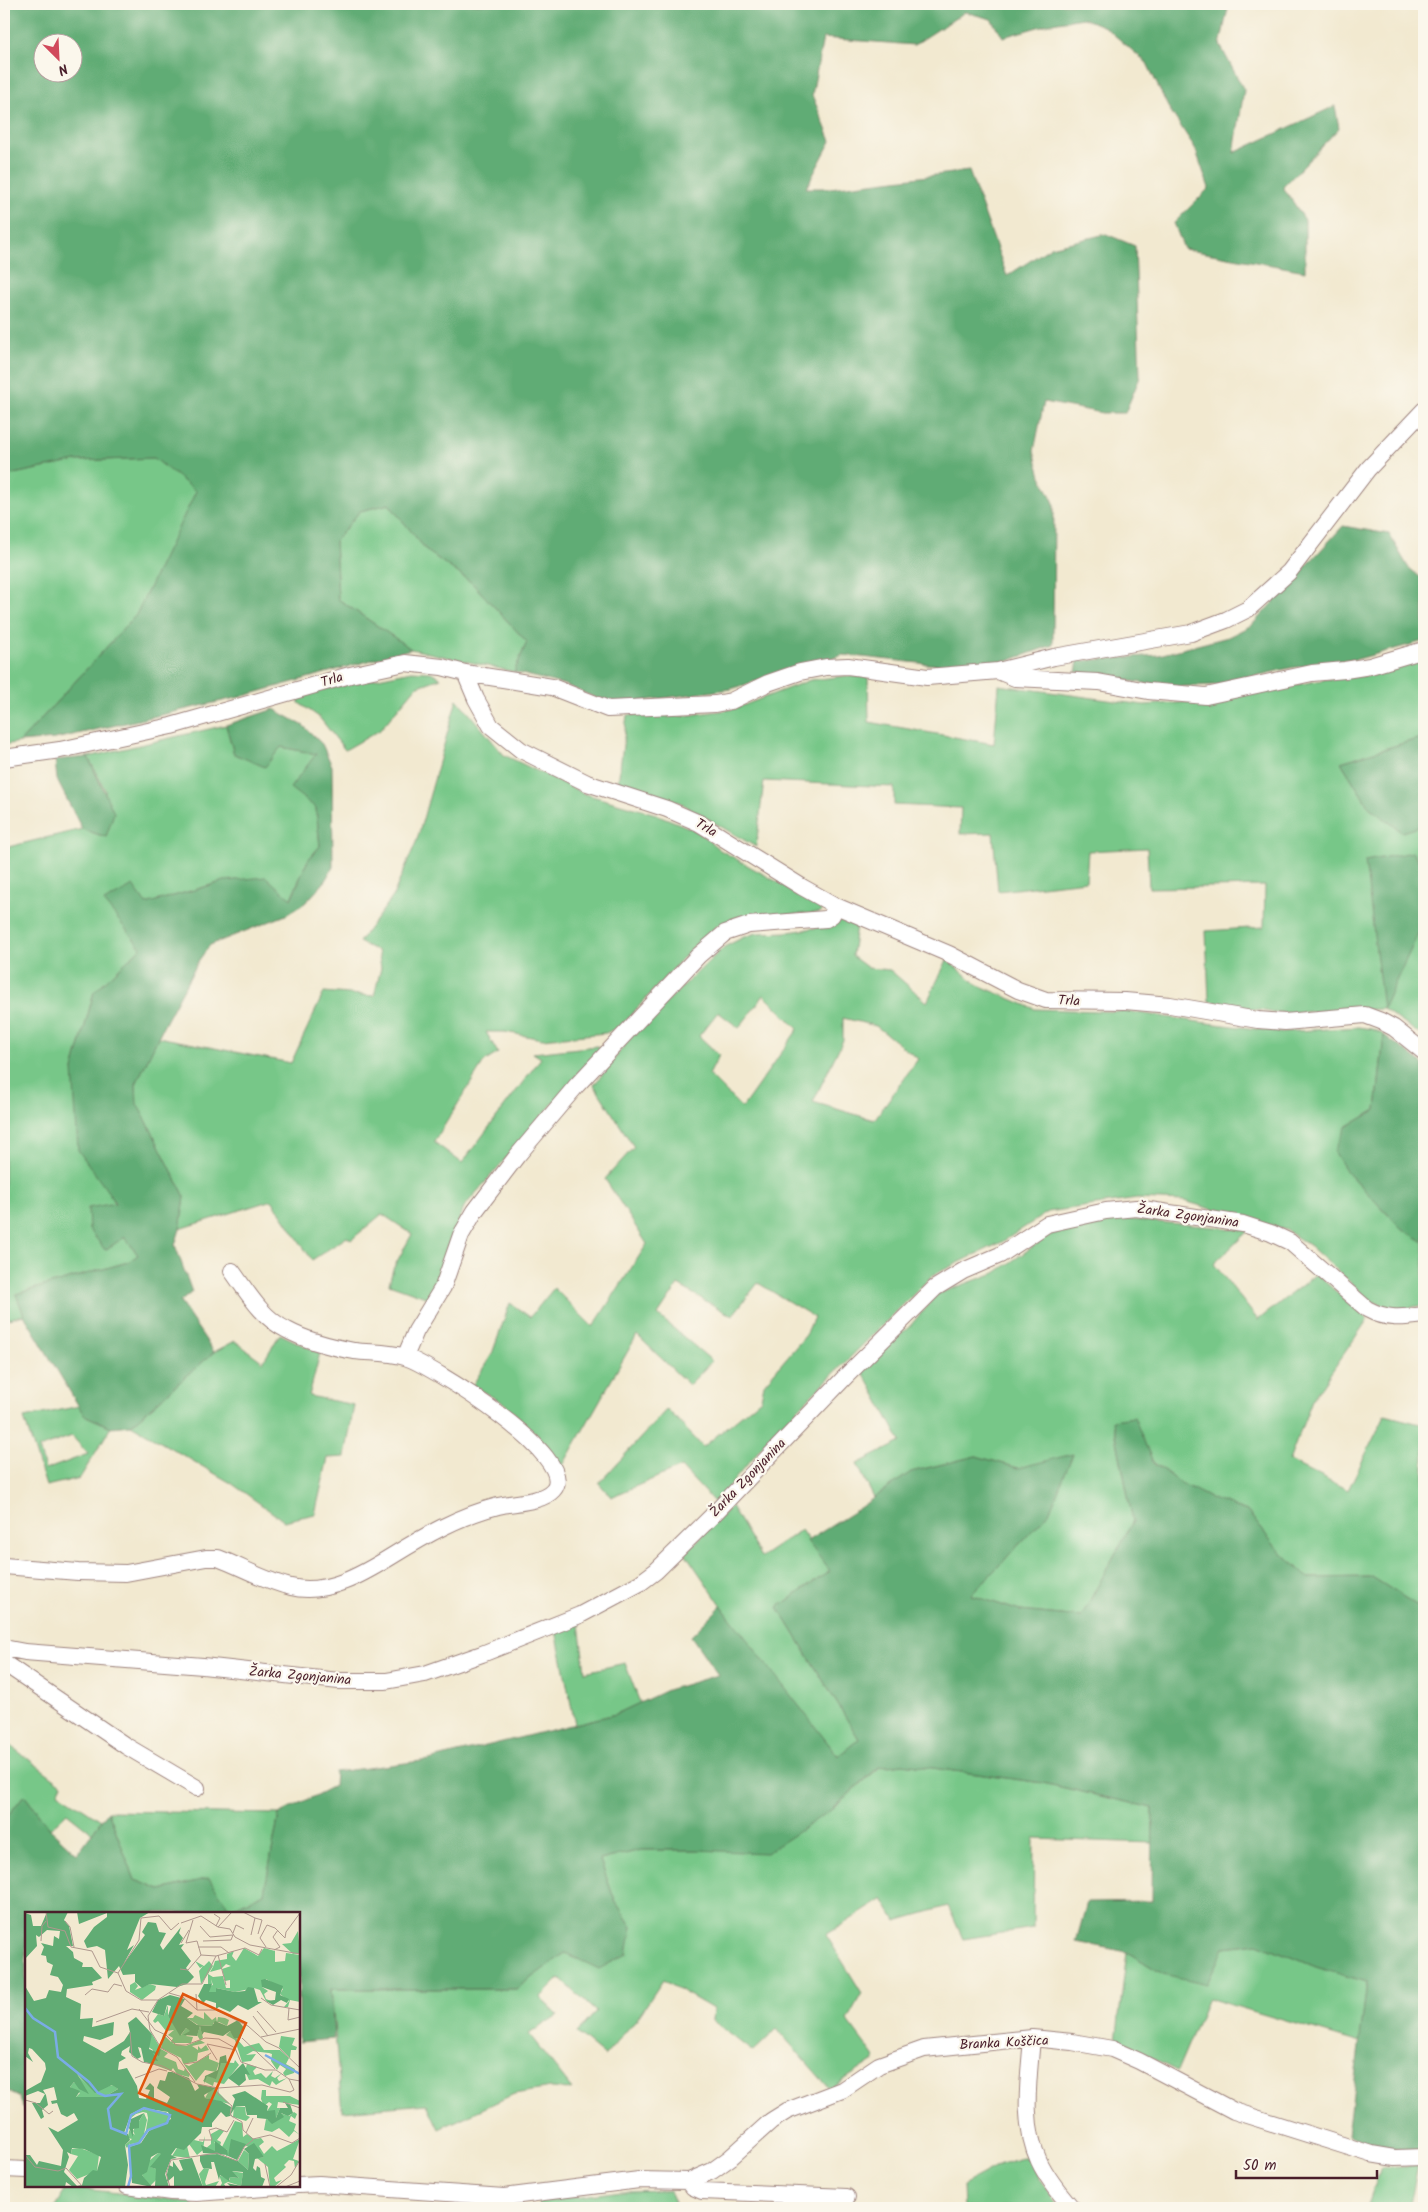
<svg xmlns="http://www.w3.org/2000/svg" width="1428" height="2212" font-family="Kalam,sans-serif">
<style>
.green{fill:#77c788;stroke:#60735a;fill-rule:evenodd}
.forest{fill:#61ac74;stroke:#566650;fill-rule:evenodd}
.lines{fill:none;stroke-linecap:round;stroke-linejoin:round}
.street-casing{stroke:#9e847e;stroke-width:18}
.street{stroke:#fff;stroke-width:16}
.labels{text-anchor:middle;dominant-baseline:central;stroke-width:4.5;stroke-linejoin:round;paint-order:stroke}
.street-label{font-size:14px;fill:#4a1f2b;stroke:#fbf7ec}
.inset-river{fill:none;stroke:#7aace6;stroke-width:2.5}
.inset-road{fill:none;stroke:#af988e;stroke-width:1}
.view{fill:#e0560e;fill-opacity:0.15;stroke:#e0560e;stroke-width:2.5}
.inset-edge{fill:none;stroke:#4a1f2b;stroke-width:2.5}
</style>
<rect width="100%" height="100%" fill="#fbf7ec"/>
<filter id="ink" filterUnits="userSpaceOnUse"><feTurbulence type="fractalNoise" baseFrequency=".02" numOctaves="2"/><feDisplacementMap in="SourceGraphic" scale="10" xChannelSelector="R" yChannelSelector="G"/><feConvolveMatrix kernelMatrix="1 2 1 2 8 2 1 2 1" color-interpolation-filters="sRGB"/></filter>
<filter id="wash" filterUnits="userSpaceOnUse"><feTurbulence type="fractalNoise" baseFrequency=".0096" numOctaves="4" result="noise"/><feDisplacementMap in="SourceGraphic" scale="20" xChannelSelector="R" yChannelSelector="G"/><feGaussianBlur stdDeviation="1.12" result="paint"/><feColorMatrix in="noise" values="0 0 0 0 0 0 0 0 0 0 0 0 0 0 0 0 0 1.4 0 .05"/><feComposite in="paint" operator="in"/></filter>
<g filter="url(#wash)">
<rect width="100%" height="100%" fill="#f2e9d0"/>
<path class="green" d="M154,458l43,33 -61,124 -116,127 -16,3v-269l72,-15z
M389,504l38,47 45,32 55,59 -13,30 -103,-23 -73,-50 -3,-58 25,-30z
M1424,657v80l-83,25 28,45 32,24 23,-6v45l-11,-18 -30,156 41,-87v116l-41,-28 -108,4 -66,-12 -3,-70 58,-4 1,-41 -116,2 -2,-40 -59,3 -2,30 -88,10 -5,-58 -33,1 1,-26 -67,-3v-18l-130,-6 -8,66 -77,-45 -61,-19 9,-68 55,1 52,-7 76,-29 35,-4 23,1 1,45 125,22 5,-59 145,20 63,-4 121,-22 44,-4z
M412,671l19,1 10,6 -25,9 -36,43 -35,20 -26,-33 -20,-14v-4l21,-9z
M457,699l47,56 81,39 71,20 41,17 23,19 99,55 3,6 -4,2 -80,4 -21,9 -24,21 -72,79 -15,7 -64,6 -37,-7h-19l12,21 -14,9 -50,80 28,21 79,-105 -8,-5 64,-7 6,3 -29,30 -110,128 -25,73 -11,18 -39,-14 4,-15 19,-35 -30,-20 -31,26 -4,-3 -35,23 -40,-60 -92,29 5,-32 -39,-77 -10,-16v-20l22,-47 133,26 33,-71 50,4 7,-28 -3,-17 -19,-9 33,-44 25,-58z
M226,725l8,29 47,-7 36,7 -1,54 4,38 -12,14 -18,40 -65,-19 -79,23 -5,44 -47,44 -21,78 52,167 13,18 -10,7 -112,32 8,21 -20,5v-472l78,-19 24,8 -1,-47 -17,-33z
M841,919l15,7 -4,30 16,12 22,2 37,32 20,-42 31,25 57,24 98,3 66,10 82,10 77,-5 14,2 12,6 -8,75 -30,17 1,45 54,56 23,14v63l-24,4 -14,-1 -16,-8 -60,-54 -24,-16 -102,-29 -47,-2 -89,13 -46,30 -69,33 -162,161 -56,67 -34,-36 -70,30 -12,-14 68,-74 36,38 58,-48 3,-15 42,-49 8,-18 -56,-34 -26,33 -54,-31 -20,30 54,46 -23,24 -52,-50 -75,132 -21,-28 -37,-36 -32,-17 20,-32 18,-51 20,14 24,-29 39,39 54,-83 -42,-65 29,-32 -40,-62 41,-53 89,-85 20,-10 12,-4 33,-1 38,-6zM764,995l34,34 -56,79 -33,-33 10,-20 -20,-19 19,-24 21,16zM843,1018l33,8 42,33 -44,61 -61,-18 30,-62z
M1111,1218l138,12 -35,34 44,56 58,-46 52,45 -56,81 -23,61 59,29 37,-75 39,10v185l-52,-33 -64,1 -33,-32 -28,-35 -35,-12 -32,-16 -27,-21 -20,-45 -20,4 20,100 -52,96 -61,-6 -49,-16 78,-82 -31,-45 -42,-12 -65,16 -37,26 -17,-34 44,-22 -39,-72 48,-44 27,-32 58,-21 56,-39z
M280,1334l40,19 -11,43 45,9 -9,52 -17,1 -13,56 -31,7 -53,-38 -100,-58 83,-73 21,-11 28,21z
M79,1406l5,9 27,12 -31,51 -34,8 -22,-68zM72,1436l16,18 -43,16 -6,-22z
M731,1506l30,51 40,-27 29,41 -52,36 81,132 -21,17 -98,-123 -55,-80z
M579,1624l6,48 40,-9 15,40 -24,11 -41,10 -19,-93z
M4,1741l58,43 -4,8 43,28 -9,13 -25,-20 -17,16 -26,-34 -20,26z
M903,1764l140,19 110,25v35l-119,-4 -1,89 -70,11 -15,-33 -52,15 -13,-22 -57,36 36,58 -15,27 29,39 -46,30 -53,-60 -24,23 -41,-32 1,-11 -50,-29 -24,36 -34,40 -28,-23 19,-21 -36,-34 -20,20 18,17 -29,19 43,55 -21,-1 -37,6 -75,35 -12,-25 -85,7 -11,-122h185l49,-36 67,-26 -17,-26 -15,-41 41,-10h56l134,-40 49,-43z
M108,1811l171,3 -15,79 -35,17 -20,-32 -48,12 -26,-10z
M1258,1943l58,24 51,15 -7,61 -152,-45 -31,73 -61,-30 11,-89 36,22 61,-27z
M1029,2155l10,23 20,30h-95l-1,-23 35,-19z
M1418,2166l-9,42h-42l14,-40z
M67,2187l127,15 -3,6h-137z
M670,2190l7,18h-138l1,-7 82,-10z"/>
<path class="forest" d="M4,4h1225l-9,41 24,45 -10,63 101,-47 4,22 -56,59 22,33v51l-121,-22 -10,-26 35,-35 -14,-40 -27,-41 -21,-44 -42,-36 -22,-9 -31,5 -49,14 -12,-18 -26,-7 -51,33 -91,-7 -11,57 19,46 -25,47h24l139,-17 38,105 44,-29 55,-13 29,12 5,131 -15,36h-23l-58,-11 -10,49 7,25 13,27 -1,142 -65,23 -60,-4 -85,-9 -112,34 -119,16 -47,-20 -51,-13 13,-30 -55,-59 -45,-32 -38,-47 -29,7 -25,30 3,58 73,50 -171,48 -185,42 -35,3 116,-127 60,-124 -42,-33 -78,3 -72,15zM42,42h30v30h-30z
M1343,526l46,8 19,33 12,10 4,-1v65l-66,18 -68,9 -73,17 -51,2 -90,-15 2,-11 81,-6 69,-18 24,-12z
M274,709l30,17 18,18 10,22 1,101 -10,17 -18,19 -19,12 -76,30 -11,15 -37,69 -26,55 1,20 9,16 39,77 -5,32 -5,16 17,47 -12,10 34,50 -83,73 -20,2 -27,-12 -60,-100 -8,-21 112,-32 10,-7 -13,-18 -20,13 -16,-21 -1,-21 28,-5 -38,-53 -5,-80 21,-78 47,-44 -37,-46 29,-16 13,18 79,-23 41,-4 25,22 17,-39 12,-14 -4,-38 -26,-20 26,-34 -35,-7 -16,20 -31,-13 -8,-29z
M1424,737v88l-22,7 -33,-25 -28,-45z
M88,757l26,56 -8,24 -24,-8 -25,-49 -2,-20z
M1413,852l11,18v51l-41,88 -18,-148z
M1384,1035l40,30v177l-23,-14 -54,-56 -13,-21 12,-24 30,-17z
M1134,1417l19,46 28,20 31,16 35,12 28,35 33,32 64,-1 52,33v541c-27,1 -50,-6 -76,-16l19,-153 -51,-15 -58,-24 -34,4 -17,37 -44,-10 -36,-22 -51,-10 11,-40 65,-1 1,-93 -110,-25 -140,-19 -24,3 -48,43 -65,43 -69,-3h-56l-41,10 15,41 17,26 -5,27 -28,15 -34,-16 -49,36h-185l3,50 -35,3v-129h-273v200l-7,-16 -15,-7v-269l20,-26 26,34 27,25 31,-43 27,69 26,10 48,-12 21,31 34,-16 15,-79 55,-28 1,-14 94,-12 187,-46 51,-24 51,-15 -27,-39 30,-30 117,150 21,-17 -81,-132 52,-36 -23,-30 48,-30 56,-39 65,-16 42,12 55,-14 -24,59 -78,82 49,16 61,6 52,-96 -20,-101z"/>
</g>
<g filter="url(#ink)">
<g class="lines">
<defs>
<path id="street" d="M998,671l17,7 83,4 50,9 58,5 106,-23 33,-3 25,-4 54,-16
M465,673l11,26 15,27 30,24 66,33 80,26 32,14 103,64 34,19 113,48 69,36 28,10 79,1 45,4 88,15 27,2 80,-7 16,6 13,7 30,24
M4,758l56,-8 111,-24 179,-51 55,-12 37,4 23,6 87,14 56,22 107,-5 16,-3 37,-18 32,-11 26,-5 22,-1 79,11 71,-6 56,-14 137,-24 35,-13 22,-11 41,-37 79,-103 56,-59
M405,1357l11,-26 27,-44 18,-52 14,-24 42,-55 60,-71 121,-129 27,-23 24,-8 77,-6 6,-4 4,-9
M4,1566l74,6 48,1 80,-15h12c24,9 47,23 73,29 35,9 72,-13 101,-31 34,-21 67,-40 106,-50 16,-4 43,-3 55,-16 29,-31 -122,-125 -148,-133 -16,-5 -34,-4 -51,-6 -22,-4 -47,-10 -67,-21 -25,-12 -39,-37 -55,-59
M4,1648l21,4 178,14 136,15h47l39,-7 57,-20 98,-39 60,-32 16,-12 56,-55 135,-141 88,-87 28,-17 37,-16 47,-31 59,-13 30,-3 107,16 28,9 19,9 77,67c20,11 35,9 57,6
M4,1663l122,83 71,42
M1032,2038c-3,40 -11,85 7,123 8,17 21,33 33,47
M4,2169l22,1
M689,2181l4,6 9,4 145,6
M299,2185l20,-1 185,13 135,-17 50,1 23,-10 18,-13 41,-37 16,-10 55,-21 37,-25 45,-16 108,-11 40,4 40,7 27,12 95,50 137,43 24,4 29,-1
M127,2186l44,6 25,1 97,-7"/>
</defs>
<use href="#street" class="street-casing"/>
<use href="#street" class="street"/>
</g>
</g>
<g class="labels">
<g class="street-label">
<text transform="translate(332 680) rotate(-17)">Trla</text>
<text transform="translate(706 828) rotate(30)">Trla</text>
<text transform="translate(1069 1001) rotate(3)">Trla</text>
<text transform="translate(1188 1216) rotate(8)">Žarka Zgonjanina</text>
<text transform="translate(748 1478) rotate(-46)">Žarka Zgonjanina</text>
<text transform="translate(300 1676) rotate(5)">Žarka Zgonjanina</text>
<text transform="translate(1004 2043) rotate(-3)">Branka Koščica</text>
</g>
</g>
<g transform="translate(25 1912)">
<rect width="275" height="275" fill="#f2e9d0"/>
<path d="M273,19l2,22 -7,1 -11,-10 9,-1zM219,36l14,8 6,-8 11,3v11l10,-1 1,-8 14,2v47l-10,-2 -2,7h-4l5,-6 -9,-7 3,-5 -17,-10 -4,8 6,4 -4,3 2,5 5,2h-5l-6,-11 -6,-2 -19,4 -19,-4v4h-7v-6l4,-1 -2,-6 1,5h-4v-10l-7,10 -2,-13 4,-5 -3,2 -5,-7 9,5 5,-5 4,5 -5,8 5,3 10,-1 3,12h4v-8l-5,1 -3,-12 9,-3 -5,-2 -5,5 -11,3 3,-5 2,-6 12,-2v-5l7,-3 -2,5 4,5zM110,70l3,4 -3,4 15,-6 6,2 -1,4 -13,10 -12,-8v-7zM143,93v11l13,19 5,-7 5,3 -5,5 7,1 -2,6h-19l14,3 14,-6 -3,-5 3,-9 3,12 -3,2 5,3 -13,3 6,4v-4l3,3 5,-4 3,5 -11,3 -1,8 -13,3 5,2 20,-11v4l10,4 -3,9 -11,-2 -9,11 -13,-18 -2,-5 -20,-10 2,-14 8,8 2,-4 -5,-3 6,-5 -8,1 -8,-10 -3,2 -2,-2 5,-7 6,2zM179,100l8,8 4,-3 1,5 1,-5 7,1 4,2 -2,6 -8,-4 -6,1v3l-15,-1 -11,-7h6l2,-3 9,4zM205,119l14,16 15,-4 5,7h16l9,8 -3,6 9,5 -1,4 -9,3 -2,-3 3,-4 -6,-4 -3,5 -6,-9 1,-7 -3,-1 -16,-2 -7,4 10,-1 -5,7 -9,1 -7,-22 -9,-5zM127,122l9,15 7,4 -4,4 12,5 2,7 6,2 1,-3 5,6 -1,3 -12,-3 -4,-6 -2,3 -19,-7 1,-14 -6,-4zM256,124l14,2 -3,7 5,2 -1,3h-5l-1,8 -11,-11zM210,148l4,5 -15,19 -10,-2 -1,4 -10,-5 4,-6 7,3 7,-16 13,1zM222,152l10,3 -4,4 2,4 6,-2 5,5 7,-7 -2,5 4,2 7,-5 -5,5 2,3 8,-3 -11,7 -4,-4 -2,5 -12,-7 -9,1 -4,-9zM51,162l17,16 20,-5 5,4 -14,8h-28l4,-4 -10,-6 4,-5 12,8zM192,176v3l13,13 -25,-6 4,-7zM237,178h4v6h24l10,5v4l-22,-3 -1,6h3l-4,10 -9,-7 5,-7 -3,-2 -5,4 -3,-7zM209,194l11,1 1,8 4,2 -4,4 -13,-4zM119,197l22,3 4,3 -1,6 -21,9 -9,13 -8,1 -3,5 2,-6 -3,5 -2,-3 7,-6 -4,-1 1,-8 6,5 -2,-4 11,-18 3,7 -3,14 2,-4 2,-12 -1,-5 -4,-1 -7,2 -5,4 1,-3zM269,200l3,2 -2,5 -4,-3 -2,5 7,3 -2,6 6,5 -6,-4 -5,6 -10,-9 -7,4 -8,-2 2,-11 11,2 3,-8 9,3zM210,209l7,2 1,14 4,-3 7,5 7,-1 3,4 -5,4 5,8 8,-8 5,5 23,-12 -7,20 6,2 -4,7 -1,-7 -5,-1 -5,5 2,2 -12,11 2,4 6,-2 -8,7h-4l-2,-20 -11,-9 7,-1 -8,-7 -22,-9 -6,15h-2l1,-6 -5,-3zM195,217l4,2 -7,9 4,2 -1,4 -6,-4 4,6 -3,5 -10,-4 6,-5v-10zM180,224l-2,14 -6,5 -8,-11 5,-4 9,2zM162,234l3,12 -18,-2 5,-8 7,1zM47,237l8,-1 19,7 -2,16 -20,8 -8,-9 9,-14 -7,-2zM219,238l5,4 -1,16 -10,-9zM133,241l4,1 -11,13 5,2v11l-6,6 -8,-11 6,-13zM179,256l5,1 -4,13 1,3 13,-4 -4,6h-12l-4,-13zM206,259l12,2 -2,13 -13,-4 -4,2 2,3h-6l2,-4 -3,-8 11,5v-3l9,1z" fill="#77c788"/>
<path d="M22,0h21l-4,8 5,6 4,20h-7l7,6 1,6 9,5 -1,4h10l10,11 -10,4 1,3 -26,4 -1,8 15,7 -1,15 13,-1 -1,9 22,-5 -1,13 -13,5 -16,-4 -1,5 22,12 19,-12 6,-9 -2,-9 8,-6 16,17 -3,15 7,3 5,-3 -2,7 -6,-3 5,8 -6,-1v4l-8,-2 -3,-14 -3,-1 3,10 -4,2 -8,-7 1,-6 -8,5 -1,4 5,3 -7,4 -1,8 9,-2 10,18 2,12 7,1 4,-9 -5,-1 5,-6 4,4v11l13,5 3,-6 -13,-9 3,-8 5,1 3,-9h4l17,6 6,13 4,-3 -2,-4 19,4 -12,7 1,3 16,3 10,6 -1,9 -4,1 -5,-5 -9,11v4h-10l-1,6 -17,17 -8,-2 -5,7 6,3 -6,1 -6,15 4,13 -14,-1 1,-17 -6,-2 11,-13 -3,-1 -7,4 -4,15 -5,3 10,12 -20,-4 -3,-36 12,-4 8,-12 22,-12 -3,-7 -25,-4 -12,6 -7,19 4,1 2,6 -5,5 3,20 -3,22h-52l-7,-5 -1,5h-40v-32h5l7,10 2,-4 22,5 2,-16 -15,-23 10,5 20,-12 -4,-7 -7,4 -6,-3 -4,-11 -5,1 -1,-3 6,-1 -3,-13 -11,3 3,5 2,10 -6,5 2,7 -3,2 -9,-16h8l5,-9 -7,-3 -13,5v-5l16,-9 5,-13 -1,-6 -13,-14 -3,-1 -1,5 5,9 -8,-6v-70l9,15 12,-3 3,-8 12,2 2,-7 -5,-8 -8,-2 3,-10 -6,-3 -1,-6 -5,-1 3,-8 -3,-4 12,3 1,-10 5,3 1,-8 -13,-1 -8,7 -3,-2 1,11 -12,13v-46l6,2 2,11h8zM52,162l18,19 17,-8 6,4 -14,8h-28l4,-6 -10,-4 4,-5 5,7 10,5zM47,236l12,1 17,8 -4,14 -4,-1 -9,8 -2,7 -5,1 -13,-14 5,-15 -2,-5 4,2zM52,0h73l-10,6 -13,32 7,-5 -10,18 21,-28 -3,-3 6,-10 8,1 3,9 7,1 -6,12 3,5 18,-23 -2,6 4,5 -4,7 5,-1 -3,4 10,13 -5,7 8,9 -7,7 -10,3 -27,-3 -8,4 -7,-6v-8l-12,1 -4,-9 -11,13 -3,-29 -8,-4 -10,2 -3,-7 10,-14 13,-10v-4l-28,11zM240,67l18,7 -3,9 9,4 -2,4 -6,-3 -8,5 -7,-4 9,-1 1,-8 -14,-5 -1,-7zM179,72h8l-3,8h7v-4l19,4 10,-1 3,-4 6,1 4,14h4l-14,8 -10,-5 -8,7 -11,-5 -3,2v-6l-10,-3 -3,3 -5,-7zM145,83l15,4 -4,7 12,7 -6,5 10,7 15,1 3,-5 12,5 11,-6 6,8 -4,11 -6,-1 -4,-7 -7,5 -19,-4 -2,3 -2,-9 -3,10 -14,-1 7,-4 -4,-3 -6,8 -12,-20 3,-10 -4,-1 -3,11 -12,-4 6,-12zM201,143l1,8h-6l-5,16 -9,-3 -3,8 1,-8 13,-6 2,-13zM218,151l7,12 -5,-1 1,6 -7,6 -11,-8zM220,179l23,15 -1,5 8,-1 1,8 4,-10h8l-3,-5 5,1 3,9 -5,3 -7,-3 3,4 -12,7 -5,-5 -10,-1v-3h-10l-2,-9h-9l-5,8 3,5 -4,-5 5,-15 -3,-4zM119,201l-5,8v7l-6,1v8l-4,-9 2,-9zM206,227l15,5 -9,16 -9,-4zM190,229l12,9 1,5 -25,-2 -2,-8 14,6zM229,231l10,14 -9,2 -2,9 3,3 1,-5 3,2 1,9 4,2 -3,8h-31l-4,-4 14,3 2,-14 -11,-1 7,7 -9,-1 -1,4 -9,-6 -1,5 -5,-18h-3l1,7 -9,-1 -3,-7v-6l17,-1 21,7 10,9 1,-16 -5,-5zM167,246l11,29h-29v-11l-7,6v-8l2,-9 4,2v-6l7,10 3,-1 -4,-10z" fill="#61ac74" fill-rule="evenodd"/>
<path class="inset-river" d="M0,96l8,10 22,14 3,25 31,25 9,11 7,3 16,-2 -13,15 3,19 15,6 5,-19 13,-7 26,7 -3,8 -19,7 -9,13 -10,3 2,30 -3,11M240,143l35,19"/>
<path class="inset-road" d="M21,0l2,15 17,4 6,16 21,4 8,16 18,6 8,18 15,9h17l24,-16h20l14,-28M218,0l12,6 -4,17M189,2l6,4 -4,8M230,6l7,2 -4,14M168,8l-7,23 11,-2 4,14 15,1 29,-8 14,7 3,-6M40,9l5,6 4,20M156,11l20,-7 17,11 12,2 5,8 15,8 50,9M175,14l10,11 23,-2M193,15l14,-15M208,21l3,-8 8,4M16,29l1,-15 4,-5M178,29l28,-1 2,-5M156,31l8,-13M173,35h23l8,6M241,35l-6,-9 7,-13 8,3 10,10 1,-6 14,-19M249,38l6,-3 -7,-10 5,-7M193,43l8,30M155,57l8,1 13,-15M93,61l21,-33 2,-22 18,-2 12,14 8,-7M144,81l14,4 14,13h18M171,82l1,16M60,83l7,-6 16,3 6,-8 8,2M236,86l10,7 29,5M133,88l-10,16 2,14 11,18 16,9 18,25M183,94l40,20 18,16 13,6 21,20M264,96l-1,12 12,-3M114,97l16,21 11,5 10,10h10l19,-7 14,1 16,9 6,14 24,8h11l13,9M232,99l19,21M228,104l15,20M71,110l36,-13 17,3M105,120l2,24 10,6 20,4 35,18 21,4 44,-3 28,7 4,-2 -5,-11 11,2M236,125l39,-8M217,126l33,31M192,148l-10,-16 29,6M159,152l13,-2 14,-9M110,166l24,-9 8,2M193,176v6l14,12 -2,9 12,7 1,8 10,9 17,-4 22,8 8,-5M0,188l11,3 13,11 4,-3M258,190l17,6M0,191v16M221,221l7,-15M174,228h13l-3,-10 7,-2 11,4 7,-12M0,243l10,12 23,4 8,-3 17,19M240,252l5,23M145,275l-4,-14 5,-13 46,-7 20,8 7,-14 10,-8M251,275l15,-12 9,-15M260,275l15,-6"/>
<path class="view" d="M158,82l63,29 -44,98 -63,-28z"/>
<rect width="275" height="275" class="inset-edge"/>
</g>
<rect width="1428" height="2212" fill="none" stroke="#fbf7ec" stroke-width="20"/>
<g transform="translate(58 58) rotate(156)"><circle r="24" fill="#fbf7ec" stroke="#b4a19f"/>
<path d="M0-4L9 19L0 12L-9 19Z" fill="#d1495b"/>
<text y="-8" font-size="14" font-weight="bold" text-anchor="middle" fill="#4a1f2b">N</text>
</g>
<path d="M1236 2170v8h141v-8" fill="none" stroke="#4a1f2b" stroke-width="2.5"/>
<text x="1243" y="2170" font-size="15" fill="#4a1f2b" stroke="#fbf7ec" stroke-width="4" paint-order="stroke">50 m</text>
</svg>
